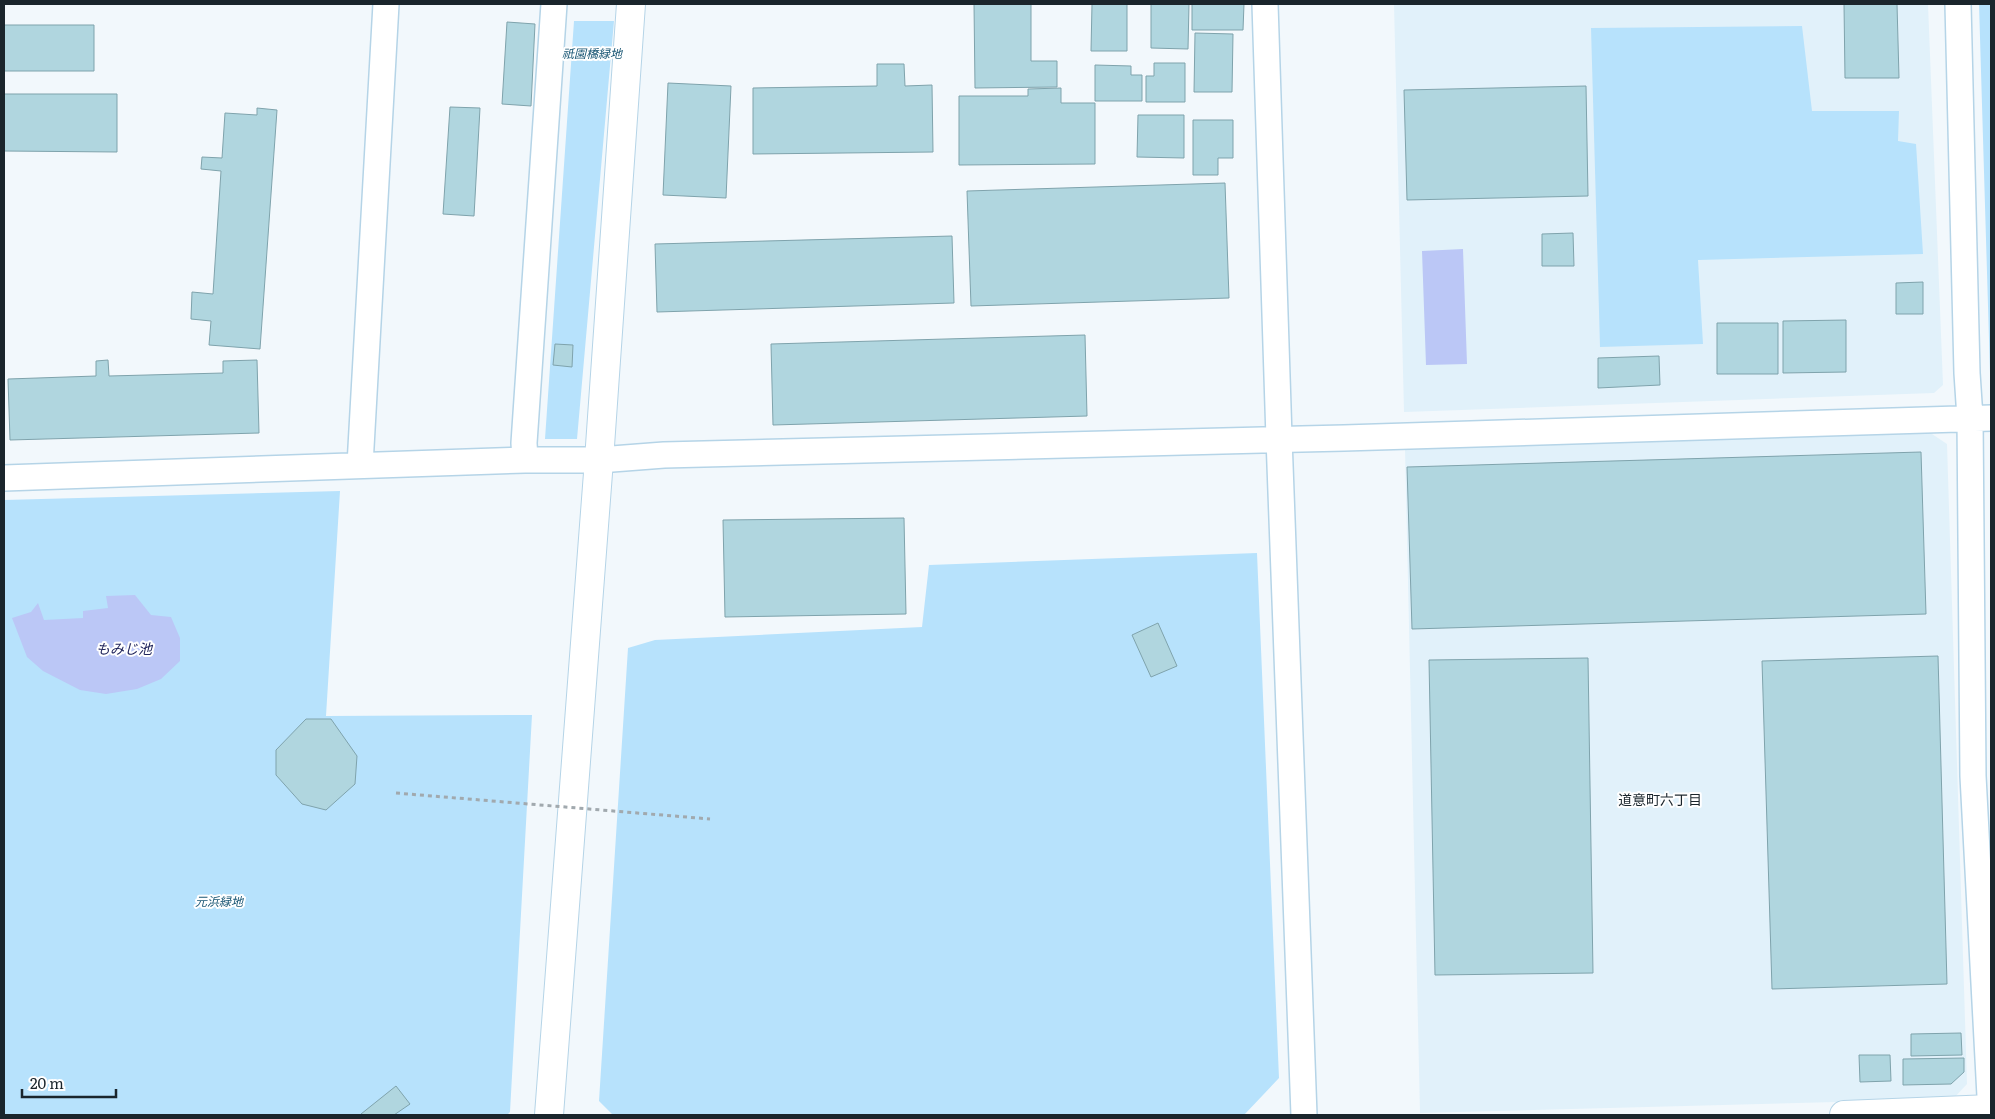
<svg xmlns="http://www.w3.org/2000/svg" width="1995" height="1119" font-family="Literata,'Noto Sans JP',serif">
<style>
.built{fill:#e1f1fa}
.green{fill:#b7e2fc}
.water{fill:#bbc7f6}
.building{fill:#b0d6df;stroke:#7fa3ac}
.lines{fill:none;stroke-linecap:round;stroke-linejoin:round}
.street-casing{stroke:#b5d4e7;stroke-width:28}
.secondary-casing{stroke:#b5d4e7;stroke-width:30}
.street{stroke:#fff;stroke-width:25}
.secondary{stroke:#fff;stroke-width:28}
.path-bridge{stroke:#a1a9ae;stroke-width:3;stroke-dasharray:4 4;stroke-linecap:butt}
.labels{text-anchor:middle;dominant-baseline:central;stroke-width:4;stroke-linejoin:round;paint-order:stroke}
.park-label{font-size:12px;font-style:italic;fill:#185573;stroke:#fff}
.water-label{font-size:14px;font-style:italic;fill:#20255c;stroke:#fff}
.neighbourhood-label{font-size:14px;fill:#1a252c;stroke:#fff}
</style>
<rect width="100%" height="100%" fill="#f2f8fc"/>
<path class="built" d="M1394,4h534l15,381 -9,8 -530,19z
M1929,432l18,12 20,640 -14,15 -533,14 -15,-664z"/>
<path class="green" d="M1979,4h12v371l-1,-2z
M574,21h40l-37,418h-32z
M1802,26l10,85h87l-1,30 18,3 7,110 -225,6 5,84 -103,3 -9,-319z
M340,491l-14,225 206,-1 -22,397 -3,3h-503v-615z
M1257,553l22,525 -35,37h-631l-14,-14 29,-453 27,-8 267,-13 7,-62z"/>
<path class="water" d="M1463,249l4,115 -41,1 -4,-114z
M135,595l16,20 20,2 9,21v23l-19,18 -24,10 -31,5 -26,-4 -37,-19 -16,-14 -15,-39 19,-6 7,-9 6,17 39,-2v-7l25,-3 -2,-12z"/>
<path class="building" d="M974,4h57v57h26v26l-82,1z
M1092,4h35v47h-36z
M1151,4h38l-1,45 -37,-1z
M1192,4h52l-1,26h-51z
M1844,4h53l2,74h-54z
M507,22l28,2 -4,82 -29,-2z
M4,25h90v46h-90z
M1195,33l38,1 -1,58h-38z
M1154,63h31v39h-39v-26h8z
M877,64h27l1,22 27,-1 1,67 -180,2v-66l124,-2z
M1095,65l36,1v9h11v26h-47z
M668,83l63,3 -5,112 -63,-3z
M1586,86l2,110 -181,4 -3,-110z
M1061,88v15h34v61l-136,1v-69h69v-7z
M4,94h113v58l-113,-1z
M450,107l30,1 -6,108 -31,-2z
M257,108l20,2 -17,239 -51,-4 2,-24 -20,-2 1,-27 21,2 8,-123 -20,-2 1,-12 20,1 3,-45 32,2z
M1138,115h46v43l-47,-1z
M1193,120h40v38h-15v17h-25z
M1225,183l4,115 -258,8 -4,-115z
M1573,233l1,33h-32v-32z
M952,236l2,67 -297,9 -2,-68z
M1923,282v32h-27v-31z
M1846,320v52l-63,1v-52z
M1717,323h61v51h-61z
M1085,335l2,81 -314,9 -2,-81z
M555,344l18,1 -1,22 -19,-2z
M1659,356l1,29 -62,3v-30z
M108,360l1,16 114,-3v-12l34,-1 2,73 -249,7 -2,-61 88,-3v-15z
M1921,452l5,162 -514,15 -5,-162z
M904,518l2,96 -181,3 -2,-97z
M1158,623l19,43 -26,11 -19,-42z
M1938,656l9,328 -175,5 -10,-328z
M1588,658l5,315 -158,2 -6,-315z
M306,719h25l26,37 -2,28 -29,26 -24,-6 -26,-29v-25z
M1961,1033l1,22 -51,1v-22z
M1859,1055h31l1,26 -31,1z
M1964,1058v14l-13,12 -48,1v-26z
M396,1086l14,18 -16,11h-32l-1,-1z"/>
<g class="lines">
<defs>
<path id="street" d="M1265,4l14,434 25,677
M1958,4l9,369 3,45 3,358 18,339
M525,460l-1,-17 30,-439
M360,465l26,-461
M4,478l521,-18h74l65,-5 680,-17 647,-20"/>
<path id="secondary" d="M549,1115l50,-655 32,-456
M1844,1115l147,-6"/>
</defs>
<use href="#street" class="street-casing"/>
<use href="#secondary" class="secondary-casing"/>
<use href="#street" class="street"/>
<use href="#secondary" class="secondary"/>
<path class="path-bridge" d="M396,793l314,26"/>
</g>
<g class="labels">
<g class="park-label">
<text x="592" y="53">祇園橋緑地</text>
<text x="219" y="901">元浜緑地</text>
</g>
<g class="water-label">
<text x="124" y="648">もみじ池</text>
</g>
<g class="neighbourhood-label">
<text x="1660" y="799">道意町六丁目</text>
</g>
</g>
<rect width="1995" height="1119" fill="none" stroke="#1a252c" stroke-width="10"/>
<path d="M22 1089v8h94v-8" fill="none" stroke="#1a252c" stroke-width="2.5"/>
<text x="30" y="1089" font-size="15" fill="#1a252c" stroke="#ffffff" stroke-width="4" paint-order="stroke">20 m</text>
</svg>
